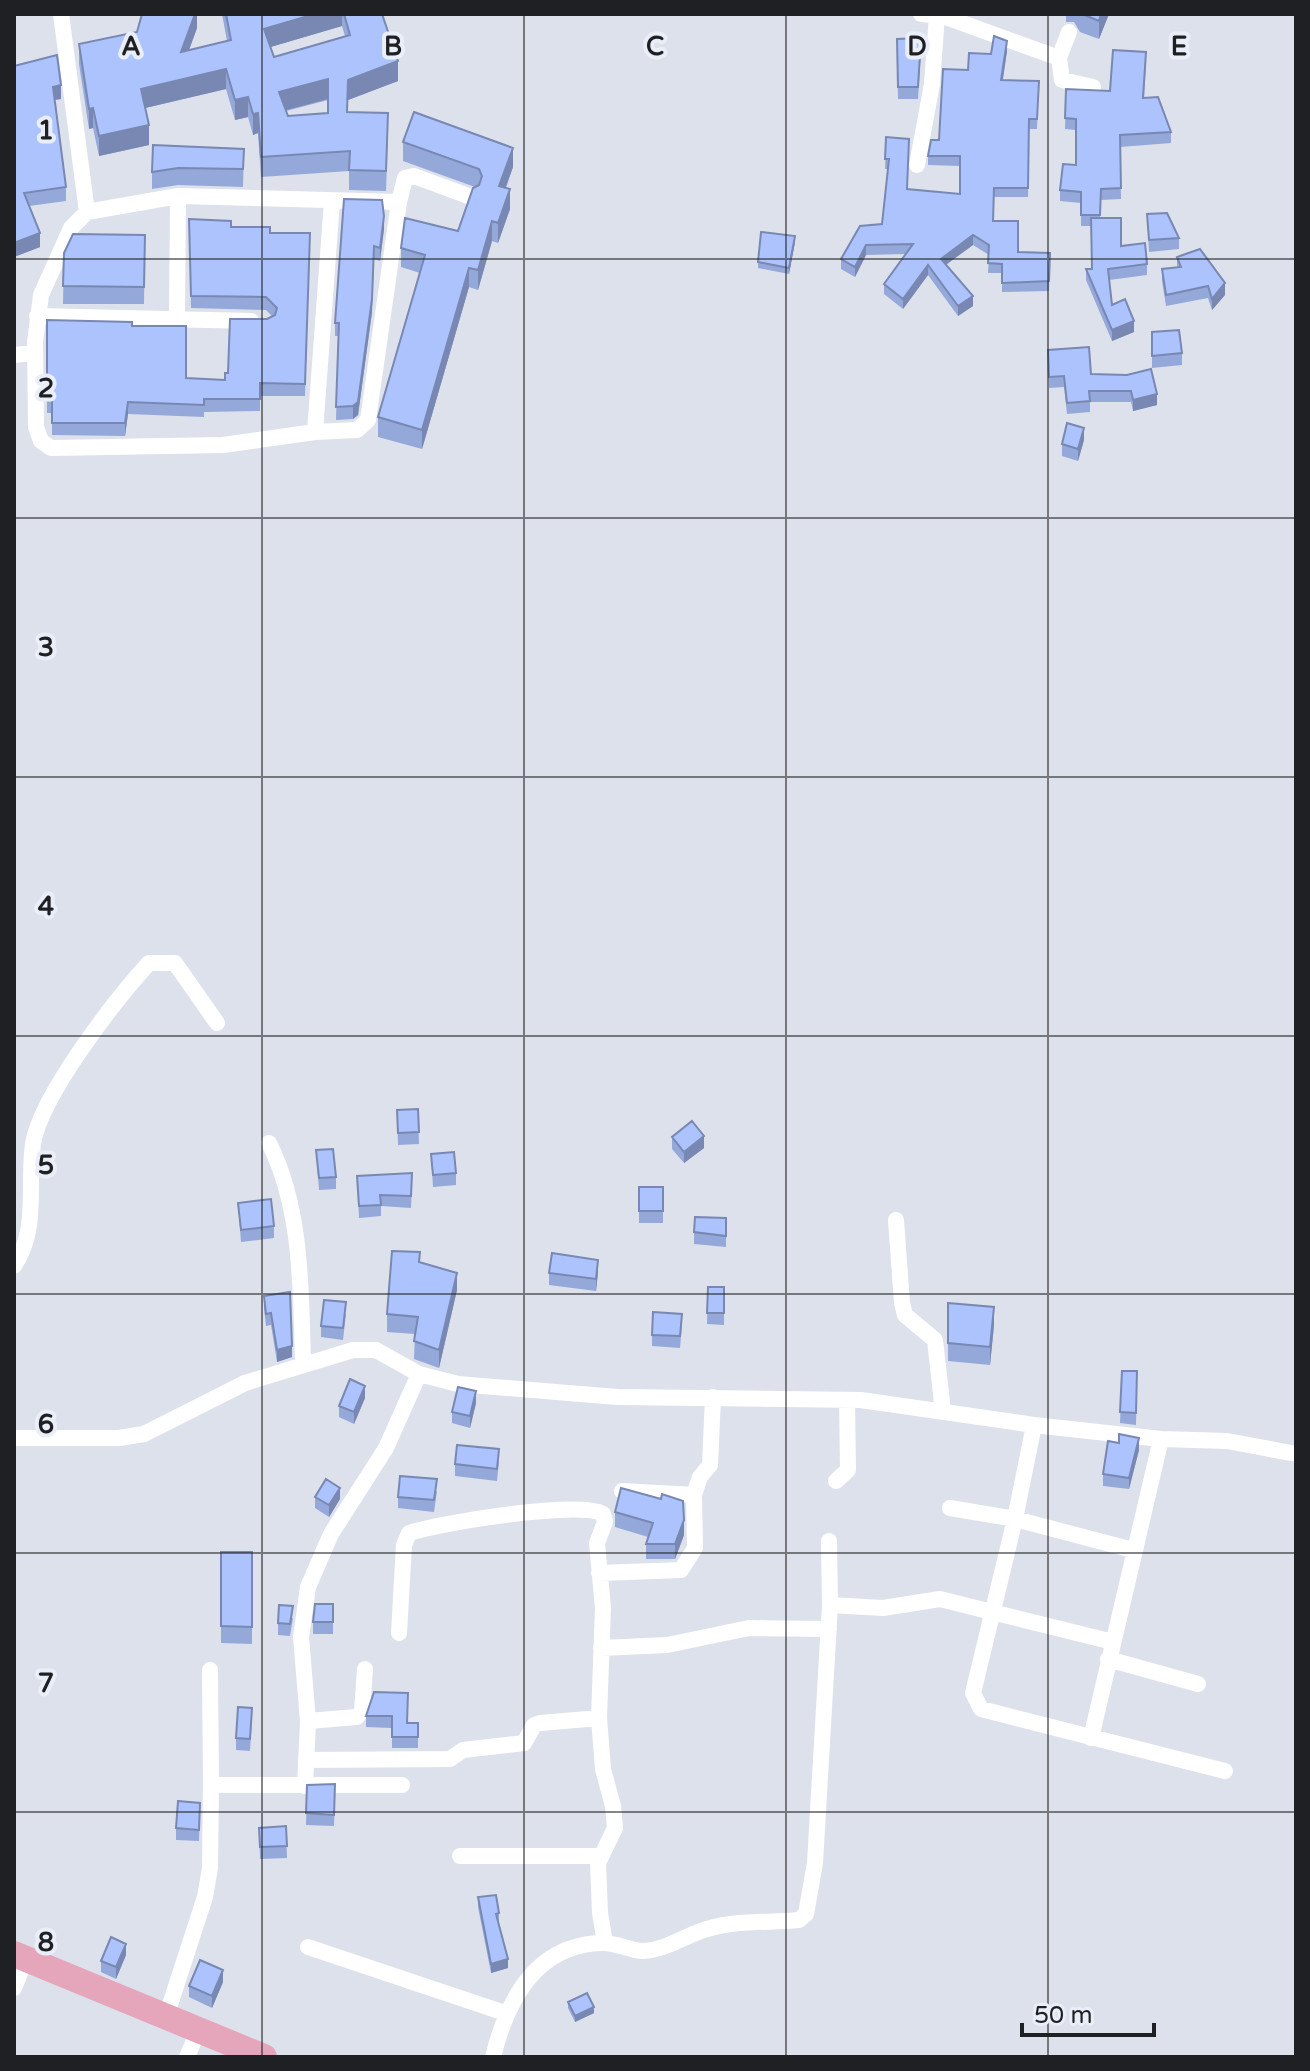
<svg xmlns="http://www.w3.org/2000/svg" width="1310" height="2071" font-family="'Varela Round',sans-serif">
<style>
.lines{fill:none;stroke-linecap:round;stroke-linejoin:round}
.street{stroke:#fff;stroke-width:16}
.primary{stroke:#e5a5bb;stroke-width:26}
.wall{fill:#94a8da;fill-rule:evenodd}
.shaded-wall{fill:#7888b2}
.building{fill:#acc3fe;stroke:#7888b2;stroke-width:2;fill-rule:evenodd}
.grid{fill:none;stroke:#1f2023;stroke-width:2;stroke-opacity:0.55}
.grid-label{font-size:26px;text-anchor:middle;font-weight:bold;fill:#1f2023;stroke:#eaeef8;stroke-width:8;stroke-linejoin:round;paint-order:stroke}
</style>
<rect width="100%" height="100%" fill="#dde1eb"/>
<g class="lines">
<path class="street" d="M61,14l26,198
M921,14l22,2 116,42 10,-26
M1059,58l3,22 31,7
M917,165l15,-81 5,-69
M399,202l6,-24 9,-2 57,21
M37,316l214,5
M177,319l1,-123
M14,355l21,-2
M315,432l42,-2 11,-10 31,-218 -221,-6 -91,16 -16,16 -30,67 -6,47 1,85 5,14 10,7 172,-3 92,-13 17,-231
M269,1143c33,65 32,148 34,220
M896,1220l6,83 3,12 30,25 8,72
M14,1266c25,-36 13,-82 19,-122 7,-47 82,-144 116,-181h26l42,60
M14,1438h105l25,-4 101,-51 108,-33h23l43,24 39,10 159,13 244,3 173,25 127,14 66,2 69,13
M836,1481l12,-11 -1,-70
M622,1491l72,4 6,-18 10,-12 3,-68
M950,1508l65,11 19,-94
M829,1541l1,64
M1133,1550l-118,-31 -42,174 8,16 244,62
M599,1573l82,-3 14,-22 -1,-53
M399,1633l5,-88 5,-12c31,-10 170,-33 194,-19l2,8 -8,21 6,65 -4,110 4,51 10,37 2,22 -17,35 2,50 5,30
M601,1648l66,-3 82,-17 80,1
M1108,1659l90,25
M210,1670l1,115
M308,1721l49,-4 5,-6 3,-42
M1091,1738l70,-299
M306,1760l144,-1 13,-9 61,-7 10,-18 6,-2 59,-5
M305,1786l3,-65 -7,-84 7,-50 23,-53 55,-86 33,-74
M460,1856h141
M308,1947l197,66
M14,1988l12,-29
M166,2017l39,-120 5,-29 1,-83h191
M187,2057l12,-28
M493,2057c14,-57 43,-112 108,-114 15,-1 29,8 42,8 23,-1 43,-16 64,-22 30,-9 61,-6 92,-9l7,-6 9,-51 15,-258 53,3 57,-9 173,43"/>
<path class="primary" d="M14,1954l250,103"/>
</g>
<path class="wall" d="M197,14v14l-8,22 38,-9 -5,-27h160l16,67 -50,19 -1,12 41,21 -2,58 -37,-1v-19l-88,6 -3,-44 -5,2 -5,-18 -13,3 -9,-31 -81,19 4,37 -50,11 -6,-28 -4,1 -10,-65v-20l58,-12zM342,26l3,10 -71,21 -4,-10zM328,100v13l-40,3 -2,-5z
M1066,14h43l-10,25 -19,-7 -6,-10h-8z
M897,39l24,11 -3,49h-20z
M1007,51l-4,29 36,1 -2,48h-8l-1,68h-34l-1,24 25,31 32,1 -1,38 -47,1v-19h-14l1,-18 -16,-10 -27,20 27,41 -15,10 -30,-41 -25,34 -19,-15v-10l22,-30 -40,1 -11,22 -14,-8v-10l41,-35 6,-55h-3l1,-32 22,52 52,5v-28l-32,-1v-9l11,-16 29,-70 23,-16z
M1146,63l-2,35 27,34v11l-51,4 1,52 -20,1 -1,18 21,28 26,18v11l-38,5 3,25 22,27 -22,9 -26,-61v-11h5v-43h-10v-23l-21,-2v-11l16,-25v-35l-11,-1 1,-40 44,2z
M14,66l47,33 -6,1 11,87v14l-37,5 11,41 -26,10z
M403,142l110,25 -7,21 4,21 -12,34 -6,-2 -14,49 -9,-3 -47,162 -44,-12v-20l42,-144 -19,-6v-19l57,-17 17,-44 -72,-26z
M244,149l-1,38 -65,-2 -26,4v-17z
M344,199l40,30 -4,32 -6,-2 -2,53 -14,103 -5,4 -17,1 2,-84h-3v-13z
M1147,214l32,24v11l-30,3z
M189,219l81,14 40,12 -5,151h-45v15l-56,1v5l-76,-3 -3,22 -73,-1v-22h-5v-93l85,6 54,52 39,2 42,-61 5,-3 -6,-6 -75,-2z
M145,235l-1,69h-81l1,-51z
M795,242l-6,32 -31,-6v-6z
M1177,257l48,38 -13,15 -4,-12 -42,8 -4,-25v-12l15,-2z
M1152,332l30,21v12l-30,3z
M1048,350l43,24 36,1 30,30 -24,6 -2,-9h-41v10l-23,2 -3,-27 -15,1z
M1084,440l-6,21 -16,-5v-12z
M418,1109l1,35 -21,1 -1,-35z
M672,1137l32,11 -20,15 -12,-14z
M316,1150l20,27v12l-17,1z
M431,1154l25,19v12l-23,2z
M357,1176l55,9 -1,23 -30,-2v10l-22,2z
M639,1187h24v36h-24z
M238,1203l36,23v12l-33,4z
M726,1218v29l-32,-3v-12z
M598,1272l-2,19 -47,-6v-12z
M708,1287h16v38l-17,-1z
M457,1290l-18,78 -25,-9 1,-25 -28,-2v-18z
M264,1296l28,61 -15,5 -6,-37 -5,1 -2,-18z
M948,1303l46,22 -4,40 -42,-4z
M346,1314l-3,26 -22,-3v-11z
M682,1325l-2,23 -28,-2v-11z
M1122,1371h15l-1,54 -16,-2z
M365,1398l-11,26 -15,-7v-11z
M476,1403l-6,25 -18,-5v-11z
M1139,1450l-10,39 -26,-3v-12z
M499,1461l-2,20 -42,-5v-12z
M437,1491l-3,21 -36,-4v-11z
M315,1497l25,2 -11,18 -14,-9z
M661,1499l23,36 -9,24h-29v-15l2,-7 -33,-10v-15z
M221,1552h31v92l-31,-1z
M333,1604v30h-20v-12z
M293,1618l-3,18 -12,-1v-12z
M374,1692l34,31h10v25h-26v-20l-26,-1v-11z
M252,1720l-2,31 -14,-1v-12z
M307,1785l28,11 -1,30 -28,-1z
M200,1803l-1,38 -23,-1v-12z
M286,1826l1,32 -27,1 -1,-31z
M478,1897l21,16v10l9,45 -17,5 -13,-66z
M126,1955l-10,24 -15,-7v-11z
M223,1982l-11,26 -23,-11v-11z
M568,2002l26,11 -19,9 -7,-14z"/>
<path class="shaded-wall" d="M195,14h2v14l-16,44v-20z
M315,14h27v12l-78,23v-20z
M1101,14h8l-10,25v-18z
M1007,41v10l-6,39v-10z
M398,61v20l-50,19 -1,32 1,-52z
M226,69v20l-85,20v-20z
M328,79v20l-49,13v-20z
M61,85v14l-8,1v-13z
M248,97v20l-13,3v-20z
M93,108v20l-4,1v-20z
M258,113v20l-5,2v-21z
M149,125v20l-50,11v-20z
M513,148v19l-14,38v-19z
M510,189v20l-12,34v-20z
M384,216v13l-4,32v-13z
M492,221v20l-14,49v-20z
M40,233v14l-26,10v-14z
M973,235v10l-32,23v-9z
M795,236v6l-6,32v-6z
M866,245v10l-11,22v-10z
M374,246l-2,66 -14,103 -5,4v-13z
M928,265v10l-25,34v-10z
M469,268v19l-47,162v-19z
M1225,283v12l-13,15v-11z
M973,296v10l-15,10v-10z
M1134,321v11l-22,9v-11z
M1157,394v11l-24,6v-11z
M128,402v12l-3,22v-13z
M1084,428v12l-6,21v-12z
M704,1136v12l-20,15v-11z
M598,1260v12l-2,19v-12z
M457,1273v17l-18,78v-18z
M994,1307v18l-4,40v-18z
M292,1346v11l-15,5v-12z
M365,1386v12l-11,26v-12z
M476,1391v12l-6,25v-12z
M1139,1438v12l-10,39v-11z
M340,1488v11l-11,18v-12z
M684,1520v15l-9,24v-15z
M126,1944v11l-10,24v-12z
M508,1959v9l-17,5v-9z
M223,1970v12l-11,26v-12z
M594,2007v6l-19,9v-6z"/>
<path class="building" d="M142,14h53l-14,38 50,-12 -5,-26h89l-51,15 10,28 76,-22 -6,-21h38l16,47 -50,19 -1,32 41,1 -2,58 -37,-1 1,-19 -89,6 -3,-44 -5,1 -5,-17 -13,3 -9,-31 -85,20 8,36 -50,11 -6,-28 -4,1 -10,-65 58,-12zM328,79v34l-40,3 -9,-24z
M1082,14h19l-2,7z
M994,36l13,5 -6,39 38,1 -2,38h-8l-1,69h-34l-1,33h25v31l32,1 -1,28 -47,2v-19l-14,-1 1,-18 -16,-10 -32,24 32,37 -15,10 -30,-41 -25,34 -19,-15 29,-40 -47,1 -11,22 -14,-8 19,-33 22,-2 7,-65h-4l1,-22 23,2 -2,50 53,5v-38h-32l3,-16h8l4,-71 25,1 1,-17 22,1z
M921,38l-3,49h-20l-1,-48z
M1113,50l33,2 -3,46 15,-1 13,35 -51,3 1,53 -20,1 -1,26h-19v-23l-21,-2 3,-26 13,1v-46l-11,-1 1,-29 44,2z
M57,55l4,30 -8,2 13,100 -42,6 16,40 -26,10v-75h1l-1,-102z
M414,112l99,36 -14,38 11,3 -12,34 -6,-2 -14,49 -9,-2 -47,162 -44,-13 47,-162 -24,-7 4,-30 53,13 15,-43 6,-3 3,-9 -3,-7 -76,-27z
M153,145l91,4 -1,20 -65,-1 -26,4z
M344,199l38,1 2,16 -4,32 -6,-2 -2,53 -14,103 -5,4 -17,1 3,-84h-4z
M1167,213l12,25 -30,2 -2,-26z
M1091,218h30v28l24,-3 2,21 -39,5 4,36 13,-6 9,22 -22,9 -26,-61h6z
M189,219l42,2v6h39v6h40l-5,151 -45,-1v16h-56v6l-76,-3 -3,21h-73v-23h-5v-80l85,2v4h54v52l39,2v-7h3l2,-54h37l8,-4 2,-7 -11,-11 -75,-1z
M761,232l34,4 -6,32 -31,-6z
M73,234l72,1 -1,52 -81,-1 1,-33z
M1200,249l25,34 -13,16 -4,-13 -42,9 -4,-26 19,-2 -4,-10z
M1179,330l3,23 -30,3v-24z
M1089,347l2,27 36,1 24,-6 6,25 -24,6 -2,-9h-42l1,10 -23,2 -3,-27 -15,1 -1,-27z
M1067,423l17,5 -6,21 -16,-5z
M418,1109l1,23 -21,1 -1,-23z
M692,1121l12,15 -20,16 -12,-15z
M333,1149l3,28 -17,1 -3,-28z
M454,1152l2,21 -23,2 -2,-21z
M412,1173l-1,23 -31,-1 1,10 -22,1 -2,-30z
M639,1187h24v24h-24z
M271,1199l3,27 -33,4 -3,-27z
M695,1217l31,1v18l-32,-4z
M392,1251l28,1 -1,10 38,11 -18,77 -25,-9 4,-24 -31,-3z
M552,1253l46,7 -2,19 -47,-6z
M708,1287h16v26h-17z
M290,1292l2,54 -15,4 -6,-37 -5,1 -2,-18z
M324,1300l22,2 -3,26 -22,-2z
M948,1303l46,4 -4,40 -42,-4z
M653,1312l29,2 -2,22 -28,-1z
M1122,1371h15l-1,42 -16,-1z
M350,1379l15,7 -11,26 -15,-6z
M458,1387l18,4 -6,25 -18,-4z
M1119,1434l20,4 -10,40 -26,-4 5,-33 11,2z
M457,1445l42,4 -2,20 -42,-5z
M400,1476l37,3 -3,21 -36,-3z
M326,1479l14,9 -11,17 -14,-8z
M621,1488l40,11 1,-5 21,7 1,19 -9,24h-29l7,-21 -38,-11z
M221,1552h31v75l-31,-1z
M315,1604h18v18h-20z
M279,1605l14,1 -3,18 -12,-1z
M374,1692l34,1 -1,30h11v14h-26v-21h-26z
M238,1707l14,1 -2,31 -14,-1z
M335,1784l-1,31 -28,-2 1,-28z
M178,1801l22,2 -1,27 -23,-2z
M286,1826l1,20 -27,1 -1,-19z
M496,1895l3,18 -3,1 12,45 -17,5 -13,-67z
M111,1937l15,7 -10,23 -15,-6z
M200,1960l23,10 -11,26 -23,-10z
M587,1993l7,14 -19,9 -7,-14z"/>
<path class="grid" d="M262,14v2043M524,14v2043M786,14v2043M1048,14v2043M14,259h1282M14,518h1282M14,777h1282M14,1036h1282M14,1294h1282M14,1553h1282M14,1812h1282"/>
<g class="grid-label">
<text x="131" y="55">A</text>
<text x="393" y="55">B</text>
<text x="655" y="55">C</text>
<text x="917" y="55">D</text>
<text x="1179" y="55">E</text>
<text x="46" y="139">1</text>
<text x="46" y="397">2</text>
<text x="46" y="656">3</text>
<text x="46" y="915">4</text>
<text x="46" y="1174">5</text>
<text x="46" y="1433">6</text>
<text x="46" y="1692">7</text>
<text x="46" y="1951">8</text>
</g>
<rect width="1310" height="2071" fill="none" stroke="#1f2023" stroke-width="32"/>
<path d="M1022 2023v12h132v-12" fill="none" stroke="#1f2023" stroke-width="4"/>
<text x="1034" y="2023" font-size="24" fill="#1f2023" stroke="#eaeef8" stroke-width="6" paint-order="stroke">50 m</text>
</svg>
